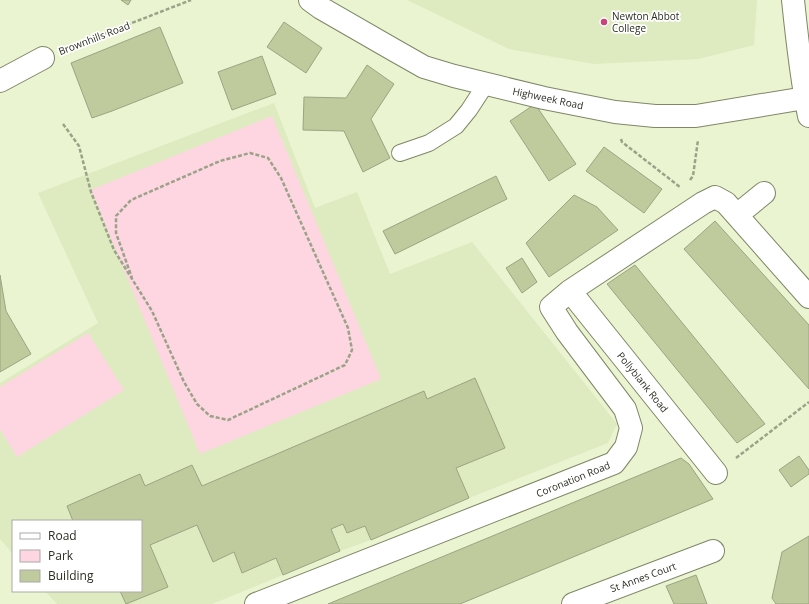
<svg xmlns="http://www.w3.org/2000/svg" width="809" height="604" font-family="'Open Sans',sans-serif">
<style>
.built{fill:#deeabf}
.green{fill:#fed6e1}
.building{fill:#bfcb9d;stroke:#9ba482}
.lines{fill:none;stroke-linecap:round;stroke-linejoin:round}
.service-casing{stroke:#7e8766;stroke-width:18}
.minor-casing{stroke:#7e8766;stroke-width:24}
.primary-casing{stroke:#7e8766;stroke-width:24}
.path{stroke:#9aa287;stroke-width:2.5;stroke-dasharray:4 2;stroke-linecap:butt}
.service{stroke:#fff;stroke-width:16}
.minor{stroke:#fff;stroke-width:22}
.primary{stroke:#fff;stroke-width:22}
.poi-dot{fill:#cb417b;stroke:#fff;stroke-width:1.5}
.labels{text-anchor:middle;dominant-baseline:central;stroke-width:3.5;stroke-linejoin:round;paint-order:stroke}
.poi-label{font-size:10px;fill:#2a2e20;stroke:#fff;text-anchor:start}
.street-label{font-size:10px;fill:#2a2e20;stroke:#fff}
</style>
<rect width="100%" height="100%" fill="#eaf4d1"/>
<path class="built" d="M407,0h350l-3,45 -56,14 -104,5 -85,-15z
M274,103l41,105 42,-16 33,82 82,-32 145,182 -9,19 -139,55 -98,42 -31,11 -57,24 -71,29h-155l-12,-13h96v-70h-128v33l-13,-15v-156l98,-60 -60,-130z"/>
<path class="green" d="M272,116l109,263 -181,75 -109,-264z
M88,333l36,57 -107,67 -17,-28v-42z"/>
<path class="building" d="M121,0h10l-3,5z
M284,22l38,26 -16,25 -39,-26z
M160,27l23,56 -71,28 -20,7 -21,-55z
M262,56l14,38 -44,16 -14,-38z
M367,65l27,19 -23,35 19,39 -27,14 -19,-41 -41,-1 1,-33 42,1z
M535,104l41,60 -27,17 -39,-60z
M604,147l58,42 -18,24 -58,-42z
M496,176l11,23 -112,55 -12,-23z
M574,195l23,12 21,23 -69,47 -23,-34z
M715,221l94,104v64l-125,-140z
M522,258l15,24 -15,11 -16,-25z
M635,265l130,159 -28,19 -130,-159z
M0,275l6,36 25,43 -31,18z
M475,378l30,70 -49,20 13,30 -98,42 -6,-14 -18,7 -4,-9 -12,5 9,22 -57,24 -7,-17 -34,15 -8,-21 -21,10 -16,-37 -47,20 18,42 -42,17 -6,-13h21v-70h-68l-6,-15 73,-32 5,12 47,-21 10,21 222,-95 3,8z
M799,456l10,14v4l-18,13 -12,-17z
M681,458l8,6 24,35 -253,105h-132z
M809,536v68h-33l-4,-6 10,-46z
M696,575l11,29h-33l-8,-18z"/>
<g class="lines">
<defs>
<path id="service" d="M400,153l29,-10 27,-17 13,-16 17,-26"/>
<path id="minor" d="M310,0l11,8 73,42 30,17 30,9 90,22 71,14 40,4h41l109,-18
M0,81l43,-23
M737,215l27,-22
M570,291l146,182
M256,604l358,-141 12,-16 5,-19 -6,-19 -58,-77 -16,-25 19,-16 133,-88 12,-6 11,6 83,94
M573,604l140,-53"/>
<path id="primary" d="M793,0c4,39 8,77 16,116"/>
</defs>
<use href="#service" class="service-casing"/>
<use href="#minor" class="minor-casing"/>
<use href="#primary" class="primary-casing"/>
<path class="path" d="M65,49l126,-49
M63,124l16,22 12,46 23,58 38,61 32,71 13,22 13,12 18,4 117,-55 7,-15 -4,-22 -67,-150 -13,-20 -18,-5 -30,8 -89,39 -15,16v17l16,45
M621,139l1,3 58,45
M690,180l3,-4 5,-36
M736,458l73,-56"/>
<use href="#service" class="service"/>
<use href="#minor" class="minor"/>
<use href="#primary" class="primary"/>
</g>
<circle class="poi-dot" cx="604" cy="22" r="4"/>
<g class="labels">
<g class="poi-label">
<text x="612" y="16">Newton Abbot<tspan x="612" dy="12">College</tspan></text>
</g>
<g class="street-label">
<text transform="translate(94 38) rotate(-21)">Brownhills Road</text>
<text transform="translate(548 98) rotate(12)">Highweek Road</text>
<text transform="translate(643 382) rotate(51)">Pollyblank Road</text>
<text transform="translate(573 479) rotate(-22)">Coronation Road</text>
<text transform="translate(643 577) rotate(-20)">St Annes Court</text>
</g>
</g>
<rect x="12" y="520" width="130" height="72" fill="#ffffff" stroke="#aaaba6"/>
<rect x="20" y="533" width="20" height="6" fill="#ffffff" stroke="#aaaba6"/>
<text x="48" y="540" font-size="12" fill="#2a2e20">Road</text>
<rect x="20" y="550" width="20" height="12" fill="#fed6e1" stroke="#aaaba6"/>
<text x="48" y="560" font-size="12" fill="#2a2e20">Park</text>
<rect x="20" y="570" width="20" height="12" fill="#bfcb9d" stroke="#aaaba6"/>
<text x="48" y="580" font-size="12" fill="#2a2e20">Building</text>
</svg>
